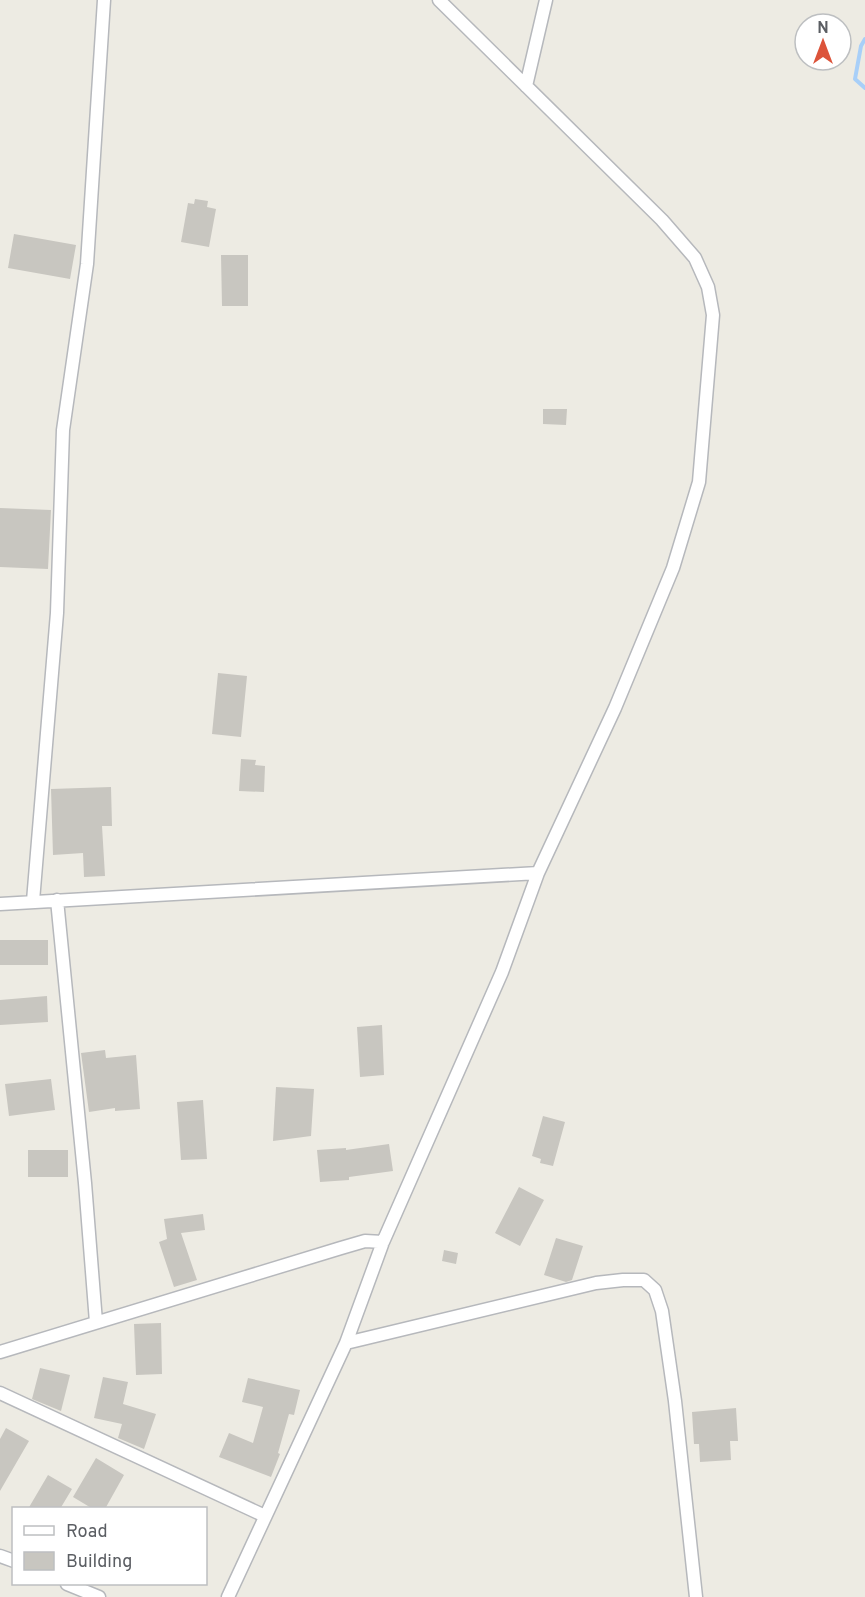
<svg xmlns="http://www.w3.org/2000/svg" width="865" height="1597" font-family="Overpass,sans-serif">
<style>
.lines{fill:none;stroke-linecap:round;stroke-linejoin:round}
.stream{stroke:#a8cff8;stroke-width:4}
.building{fill:#c8c6c0}
.street-casing{stroke:#b6b8bc;stroke-width:15}
.street{stroke:#fff;stroke-width:12}
</style>
<rect width="100%" height="100%" fill="#edebe3"/>
<g class="lines">
<path class="stream" d="M865,39l-4,7 -6,33 10,9"/>
</g>
<path class="building" d="M195,199l13,2 -1,6 9,2 -7,38 -28,-5 7,-39 6,1z
M14,234l62,11 -6,34 -62,-11z
M221,255h27v51h-26z
M543,409h24l-1,16 -23,-1z
M0,508l51,2 -3,59 -48,-2z
M218,673l29,3 -6,61 -29,-3z
M241,759l15,1 -1,5 10,1 -1,26 -25,-1z
M111,787l1,39h-10l3,50 -21,1 -1,-24 -30,2 -2,-66z
M0,940h48v25h-48z
M47,996l1,26 -48,3v-25z
M382,1025l2,50 -24,2 -3,-50z
M105,1050l1,8 30,-3 4,54 -25,2v-3l-26,4 -8,-59z
M51,1079l4,31 -46,6 -4,-32z
M276,1087l38,2 -3,47 -38,5z
M203,1100l4,59 -26,1 -4,-58z
M543,1116l22,6 -12,44 -13,-3 1,-4 -9,-3z
M389,1144l4,27 -44,6v3l-29,2 -3,-32 29,-2v2z
M28,1150h40v27h-40z
M519,1187l25,13 -24,46 -25,-13z
M203,1214l2,16 -24,3 16,47 -23,7 -15,-45 8,-3 -3,-20z
M556,1238l27,8 -11,34 -6,2 -22,-7z
M444,1250l14,3 -2,11 -14,-3z
M161,1323l1,51 -26,1 -2,-51z
M40,1368l30,7 -9,36 -29,-12z
M103,1377l25,5 -5,22 33,10 -12,35 -26,-11 4,-14 -28,-6z
M248,1378l52,12 -6,25 -5,-1 -11,39 2,1 -9,23 -52,-20 10,-24 24,10 10,-36 -21,-5z
M736,1408l2,33h-8l1,19 -31,2 -1,-18h-5l-2,-32z
M6,1428l23,13 -29,50v-52z
M96,1458l28,17 -19,34h-12l-20,-12z
M48,1475l24,14 -12,20h-32z"/>
<g class="lines">
<defs>
<path id="street" d="M526,86l20,-86
M57,900l28,283 11,139
M33,901l24,-288 6,-183 24,-166 17,-264
M0,904l538,-31
M346,1343l250,-60 27,-3h21l11,10 7,21 13,90 21,196
M0,1352l341,-104 24,-7 18,1
M0,1393l265,123
M0,1556l14,5
M67,1584l32,13
M228,1597l118,-254 37,-101 119,-270 36,-99 77,-165 58,-140 26,-86 14,-167 -5,-28 -13,-29 -33,-38 -223,-220"/>
</defs>
<use href="#street" class="street-casing"/>
<use href="#street" class="street"/>
</g>
<rect x="12" y="1507" width="195" height="78" fill="#ffffff" stroke="#bdbfc1" stroke-width="1.5"/>
<rect x="24" y="1526" width="30" height="9" fill="#ffffff" stroke="#bdbfc1" stroke-width="1.5"/>
<text x="66" y="1537" font-size="18" fill="#5b5e63">Road</text>
<rect x="24" y="1552" width="30" height="18" fill="#c8c6c0" stroke="#bdbfc1" stroke-width="1.5"/>
<text x="66" y="1567" font-size="18" fill="#5b5e63">Building</text>
<g transform="translate(823 42)"><circle r="28" fill="#ffffff" stroke="#bdbfc1" stroke-width="1.5"/>
<path d="M0-4.5L10 22L0 15L-10 22Z" fill="#dc533a"/>
<text y="-9" font-size="16" font-weight="bold" text-anchor="middle" fill="#5b5e63">N</text>
</g>
</svg>
